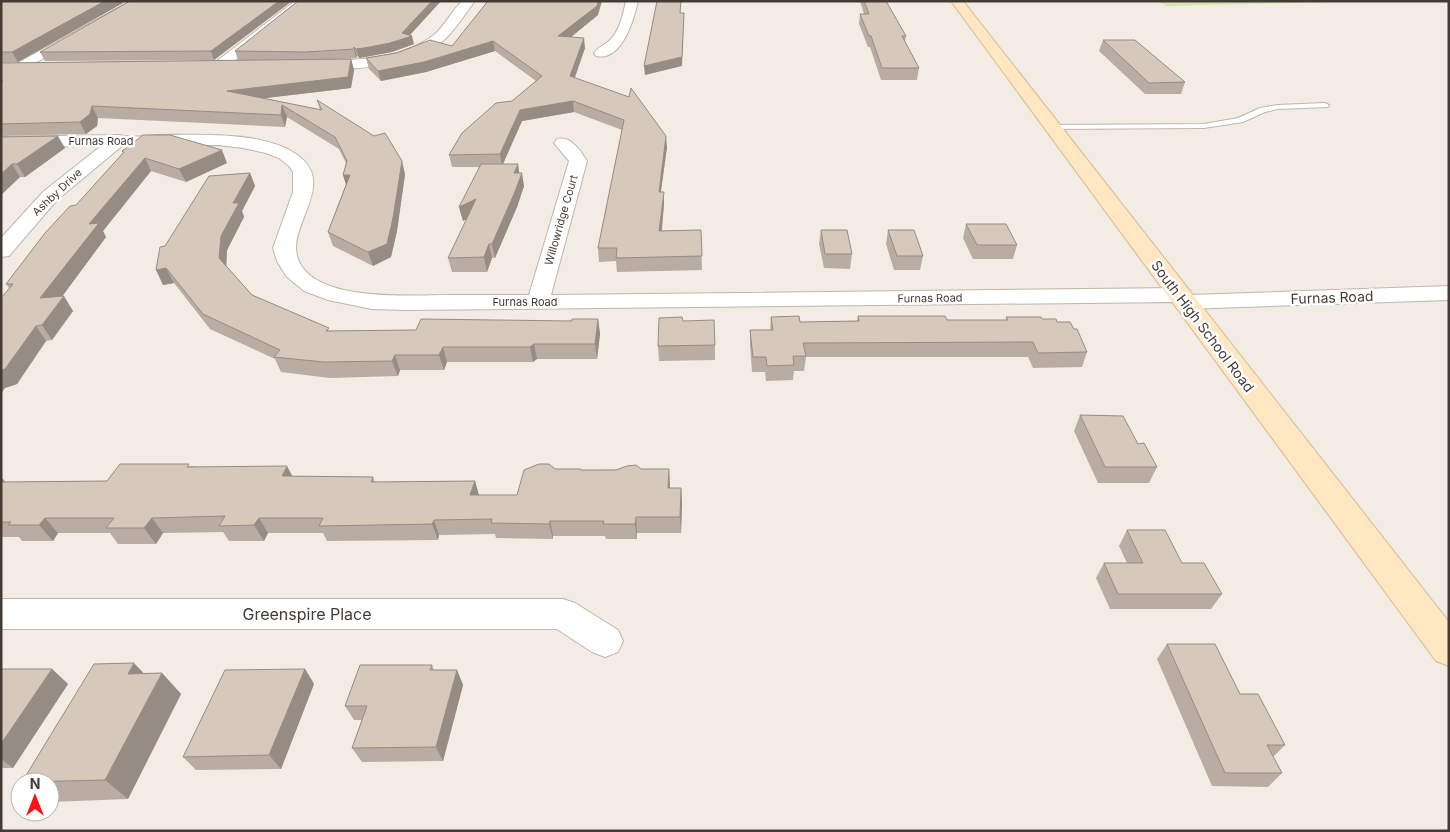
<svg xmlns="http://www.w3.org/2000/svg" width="1450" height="832" font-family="Inter,sans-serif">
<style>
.green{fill:#d5e7ac}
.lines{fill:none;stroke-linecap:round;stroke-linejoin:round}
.service-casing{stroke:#c0b5a9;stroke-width:2}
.minor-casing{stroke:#c0b5a9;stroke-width:2}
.secondary-casing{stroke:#d6bb95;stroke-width:2}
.service{fill:#fff;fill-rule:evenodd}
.minor{fill:#fff;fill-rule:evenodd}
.secondary{fill:#ffe7c1;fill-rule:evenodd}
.wall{fill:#b9aca2}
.shaded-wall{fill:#968c84}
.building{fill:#d7c8bc;stroke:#968c84}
.labels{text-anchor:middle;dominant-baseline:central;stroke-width:5;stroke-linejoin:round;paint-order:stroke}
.far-street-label{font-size:11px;fill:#443b34;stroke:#fff}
.street-label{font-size:14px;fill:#443b34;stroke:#fff}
.near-street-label{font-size:16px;fill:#443b34;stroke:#fff}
</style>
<rect width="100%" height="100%" fill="#f2ece4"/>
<path class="green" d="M1157,1h211l-201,5z"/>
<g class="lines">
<defs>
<path id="service" d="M1325,103l4,2 -1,2 -50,2 -13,3 -22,10 -39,6 -152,1 -4,-2 4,-2 152,-1 34,-6 22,-10 18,-3z"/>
<path id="minor" d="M131,1h15l-145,81v-10z
M295,1h14l-86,69h-10l-2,-3 2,-3z
M462,1h13c-10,13 -20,29 -31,39 -34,28 -88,29 -129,30l-5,-1 -2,-3 2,-3 5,-1c39,-2 88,-2 120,-28 10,-9 17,-23 27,-33z
M626,1h12c-4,18 -16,61 -42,55l-2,-3c4,-6 11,-8 16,-13 10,-10 13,-26 16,-39z
M119,135c12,3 26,1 38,0 40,0 110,-5 143,22 36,29 -14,70 -2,102 16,44 114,36 151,36 27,0 53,0 80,0l40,-134 -15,-18 3,-4c14,-3 23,11 30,22l-36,134 628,-7 8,2 3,5 259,-9v14l-264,9 -8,-2 -4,-5 -768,8 -33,-1 -44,-9 -24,-9 -18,-15 -9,-15 -4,-13 20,-56v-20l-4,-6 -10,-8 -13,-5 -23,-5 -24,-3 -97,1 -65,54 -48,56 -8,1v-19l42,-46 58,-46 -100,1v-10z
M1,599h562l12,4 43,27 5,11 -5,11 -13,5 -13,-5 -35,-23h-556z"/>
<path id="secondary" d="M951,1h12l486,621v44l-13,-5z"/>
</defs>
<use href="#service" class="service-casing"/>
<use href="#minor" class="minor-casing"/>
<use href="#secondary" class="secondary-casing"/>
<use href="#service" class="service"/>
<use href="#minor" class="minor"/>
<use href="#secondary" class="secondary"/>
</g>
<path class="wall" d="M1,1h121l1,2 -105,59 -17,1z
M292,1l-78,59 -169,1 -5,-9z
M298,1h143l-31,34 4,9 -22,8 -26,5 -7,1 -2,-2 -1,2 -29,2 24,-1 3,11 -3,18 -87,10 56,12 -3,-10 88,74 -8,57 -6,26 -18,9 -40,-20 -5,-14 18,-48 -3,-9 3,-12 -7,-14 -52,-32 -2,10 -187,-9 -1,8 -11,8 -85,2v-73l237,-3 -3,-9z
M860,1h26l20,35 -1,6 14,26 -2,12h-36l-11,-33h-2l-9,-23 1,-10h4z
M598,15l-27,22 14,11 -10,30 92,69 -6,45 3,12 -2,27 39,-1 1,40 -85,2 -1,-11 -17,1 -1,-14 24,-118 -48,-18 -52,9 -19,43 16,9 5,13 -7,21 -22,51h-3l-5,14h-35l-4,-14 19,-39 -4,2 -4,-14 21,-40h-28l-3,-12 63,-54 24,-20 -41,-30 -69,21 -45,9 -12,-12 -3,-11 86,-12z
M1103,40l82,42 -4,12h-36l-46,-43z
M1,137l64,11 -40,29h-5l-19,18z
M122,151l105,12 -41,19 -35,-11 -48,60 3,6 -44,59 11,15 -21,29 -6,1 -29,43 -12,4 4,-100 -3,-4 117,-131z
M250,173l5,13 -13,25 2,6 -17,33 -1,16 26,29 78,36 86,-1 182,-11 2,15 -3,25h-60l-4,3h-86l-3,8h-44l-2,6 -68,2 -49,-6 -6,-13 -65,-30 -36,-46 -11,2 2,-39z
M966,224l51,21 -4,14h-40l-10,-21z
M821,230l31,24 -2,15 -26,-1 -5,-24z
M888,230l35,26 -3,14h-26l-8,-26z
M858,316l89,4h59v-3l36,2 15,3 30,30 -5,15 -49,1 -5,-11h-222l-2,14h-10l-1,9 -27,1 -1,-9h-13l-2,-27v-15h20l1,-13 29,5 57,-1z
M683,321l32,24v15l-56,1 -1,-15z
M1080,415l58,29 19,23 -8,16h-51l-24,-52z
M191,466l102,10 80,1 2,5 100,-1 4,14h38l38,-26h26v1l88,-1 1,19h11l1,16 -1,29h-44v6h-31l-1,-3h-52v3l-57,-1 -1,-4 -56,1 -1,5 -111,1 -4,-8h-55l-4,8h-35l-6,-9 -60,1 -7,11h-38l-8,-11h-52l-5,8h-31l-3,-4h-18v-60l4,5 102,-1z
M1127,530l55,33 40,31 -11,15h-101l-14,-31 8,-15h23l-8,-17z
M1167,644l73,50 45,51 -12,12 9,16 -14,14 -56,-1 -55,-127z
M432,665l2,5h23l6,15 -20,76 -81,1 -10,-14 10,-28h-8l-9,-14z
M1,669h51l16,15 -55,84h-12z
M305,669l9,15 -33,85 -85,1 -13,-13z
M162,673l19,21 -53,105 -78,3v-20h-28l122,-108z"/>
<path class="shaded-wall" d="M105,1h17l1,2 -105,59 -6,-10z
M279,1h13l-78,59 -3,-9z
M432,1h9l-33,36 4,-1 2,8 -22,8 -33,6 -3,-9 46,-16z
M598,1h4l-4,14 -38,31 -2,-10z
M684,13l-2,53 -37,9 -1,-9z
M584,38l1,10 -14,39 -1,-11z
M493,41l2,10 -69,21 -45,9 -3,-10z
M354,47l3,9 -1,2 -2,-9z
M351,59l3,11 -3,18 -119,14 -5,-11z
M573,101l1,11 -52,9 -20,45 -2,-12 20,-44z
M282,105l5,12 -2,10 -4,-12z
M92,106l6,12 -1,8 -11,8 -6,-12z
M58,136l7,12 -40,29 -8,-13z
M666,136l1,11 -8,57v-12z
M222,150l5,13 -41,19 -7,-13z
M145,158l6,13 -48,60 3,6 -56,76 -10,-15 49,-74z
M402,161l3,13 -8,57 -6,26 -18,9 -5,-14z
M12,164l8,13 -19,18v-21z
M518,164l2,13 -6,-4z
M250,173l5,13 -13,25 2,6 -17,33 -1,22 -7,-14 2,-22 12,-33z
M522,173l2,13 -7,21 -22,51 -3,-14z
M343,175h7l-3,13z
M664,192v12l-4,40 -1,-13z
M476,199l3,13 -16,9 -4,-14z
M489,244l3,14 -5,14 -3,-15z
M166,268l8,15 -11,2 -7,-15z
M64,296l9,15 -21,29 -10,-15z
M598,319l2,15 -3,25 -2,-15z
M36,326l10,15 -29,43 -12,4 -4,6v-24z
M534,344l3,15 -4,3 -3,-15z
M443,347l4,15 -3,8 -5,-15z
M395,355l5,15 -2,6 -6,-15z
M287,466l8,15 -13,-5z
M669,469l1,16 -1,19 -1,-16z
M1,477l8,9 -8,9z
M475,481l4,15 -9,-1z
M681,488l1,16 -1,29 -1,-16z
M636,517l1,16v6l-2,-15z
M45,518l13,15 -5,8 -14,-16z
M152,518l11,15 -7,11 -12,-16z
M259,518l9,15 -4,8 -10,-16z
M434,520l5,15 -1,5 -6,-16z
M550,521l3,15v3l-4,-15z
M134,663l20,21 -26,-10z
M52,669l16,15 -55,84 -12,-9v-15z
M305,669l9,15 -33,85 -12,-14z
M457,670l6,15 -20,76 -7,-14z
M162,673l19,21 -53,105 -23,-19z"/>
<path class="building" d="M1,1h104l-93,51h-11z
M130,1h149l-68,50 -171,1z
M298,1h134l-30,32 10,3 -22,7 -26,5 -8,1 -2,-2v2l-48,3 -71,-1z
M488,1h110l-1,5 -39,30 26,2 -14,38 59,21 2,-9 35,48 -7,56h5l-5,39 42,-1 1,26 -86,2 1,-10h-19l26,-128 -51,-19 -53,9 -20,44 -51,1 13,-22 34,-30 16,-2 30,-25 -49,-35 -69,21 -46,9 -12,-13 31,-5 33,-13 22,6z
M657,1h24l-1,12h4l-2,44 -38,9z
M864,1h22l20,35h-4l17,32h-37l-11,-32h-2l-9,-22h9z
M1103,40h32l50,42 -36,1z
M351,59l-3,18 -121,14 95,19 -5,-10 57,36 11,-3 17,28 -9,57 -6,26 -19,8 -40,-20 22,-57h-7l4,-14 -12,-24 -53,-32 -1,10 -189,-9 -2,8 -10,8 -79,2v-42l2,-1h-2v-18z
M143,135h27l52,15 -43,19 -34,-11 -56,66 10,-1 -59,75 24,-2 -22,29 -6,1 -31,43 -4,1v-72l12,-14h-7l39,-51 25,-27 6,-1 48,-53 -2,-1z
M58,136l-41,28h-5l-11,10v-37z
M481,164h37l-4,9h8l-8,21 -22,50h-3l-5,13 -36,1 28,-59 -17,8z
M250,173l-17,30h6l-18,33 -2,22 33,37 77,33 -3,3 90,-1 5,-11 151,2v-2h26l-3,25h-61l-4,3h-87l-4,8h-44l-3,6 -68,1 -50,-5 6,-7 -77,-36 -37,-46 -10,2 4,-23 5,-1 44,-70z
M966,224h40l11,21h-40z
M821,230h26l5,24h-27z
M888,230h26l9,26h-26z
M799,316l1,6 59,-1 -1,-5h87l2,4h61l-2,-3h35l1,2h14l1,3h13l4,7h3l10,23 -49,1 -5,-11 -230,1 3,13h-13l1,9 -27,1 -1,-9h-13l-3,-27h23l-2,-13z
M682,317l1,4 31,-1 1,25 -57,1 1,-28z
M1080,415l43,1 15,28 6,-1 13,24h-52z
M120,464h69l-2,3 100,-1 -5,10 91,1 -2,5 104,-1 -5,14h47l7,-25 15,-6h10l6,5h26v1h35l11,-4 9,-1 5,4h28l-1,19h13l-1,29h-44l-1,7h-32l1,-3h-54l-1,3 -58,-1 1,-4 -58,1 -2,4 -113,2 4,-8h-64l-5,7 -35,1 6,-10 -73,2 -8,10h-38l8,-10h-69l-6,7h-31l3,-3h-10v-40l106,-1z
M1127,530h38l17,33h22l18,31h-104l-14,-31h39z
M1167,644h48l25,50h18l27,51h-18l15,28h-57z
M134,663l-6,11 34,-1 -57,107 -83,2 72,-118z
M360,665h72l-2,5h27l-21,77 -84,1 15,-42h-22z
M1,669h51l-51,75z
M305,669l-36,86 -86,2 42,-87z"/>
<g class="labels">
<g class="far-street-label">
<text x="101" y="141">Furnas Road</text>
<text transform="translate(57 192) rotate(-43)">Ashby Drive</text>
<text transform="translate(561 220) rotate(-74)">Willowridge Court</text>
<text transform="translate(930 298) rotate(-1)">Furnas Road</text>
<text x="525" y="302">Furnas Road</text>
</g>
<g class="street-label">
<text transform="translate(1332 297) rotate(-2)">Furnas Road</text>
<text transform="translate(1203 326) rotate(53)">South High School Road</text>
</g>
<g class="near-street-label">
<text x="307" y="614">Greenspire Place</text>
</g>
</g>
<rect width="1450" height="832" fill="none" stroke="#443b34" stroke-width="5"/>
<g transform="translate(35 797)"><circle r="24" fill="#ffffff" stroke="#b4b1ae"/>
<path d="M0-4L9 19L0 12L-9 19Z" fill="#fb1212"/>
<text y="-8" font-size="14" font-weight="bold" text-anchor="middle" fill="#443b34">N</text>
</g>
</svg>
